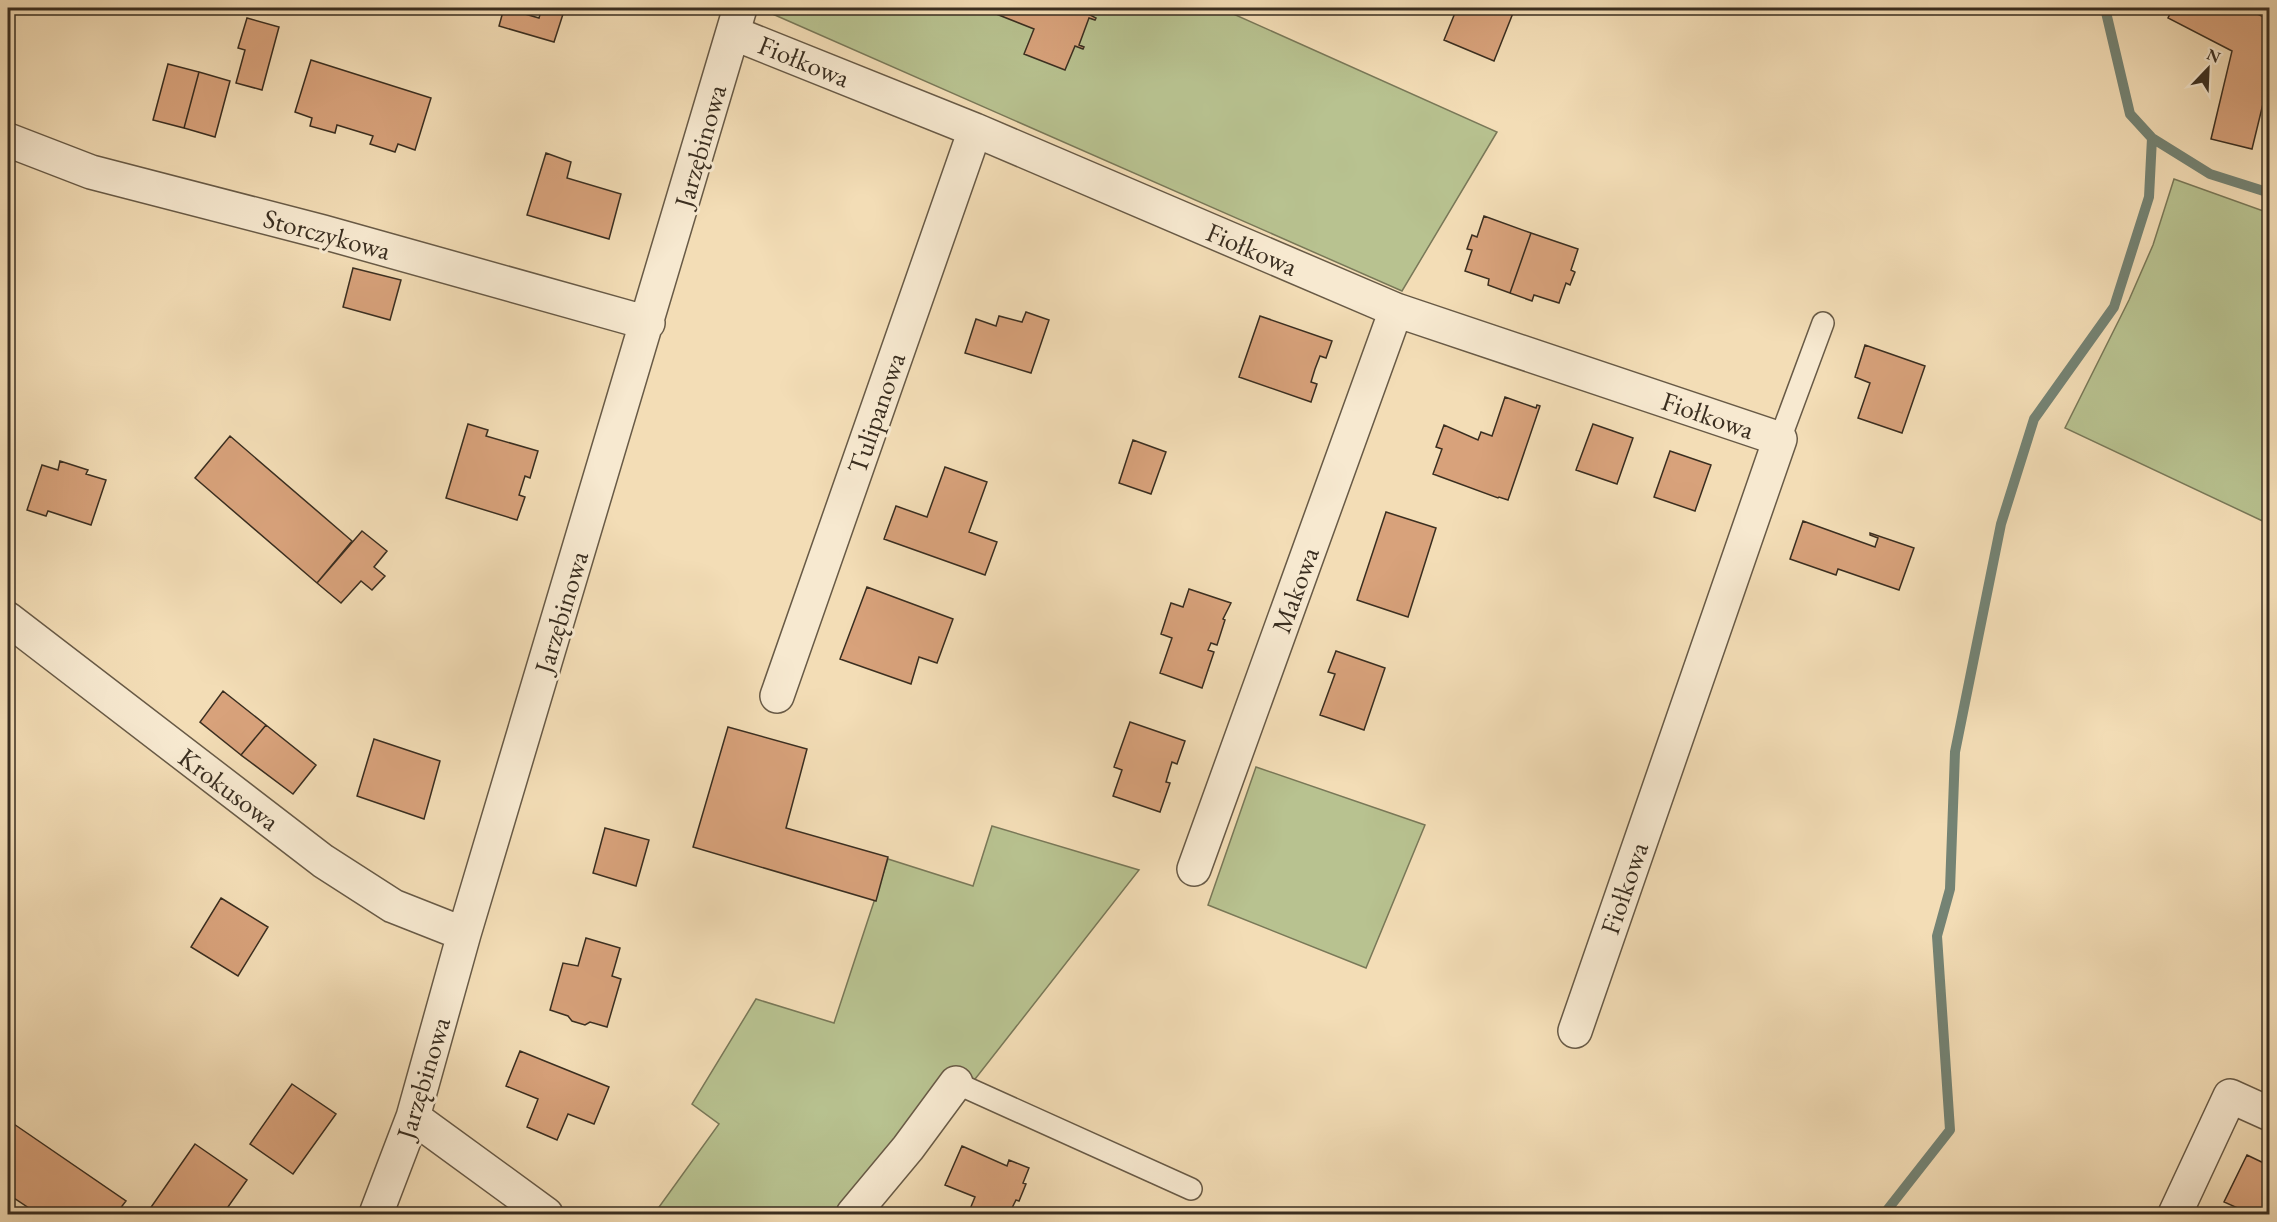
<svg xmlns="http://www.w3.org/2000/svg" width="2277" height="1222" font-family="'EB Garamond',serif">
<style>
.green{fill:#b8c290;stroke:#797858;stroke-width:1.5}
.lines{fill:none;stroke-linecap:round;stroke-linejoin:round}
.stream{stroke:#748374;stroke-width:10}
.building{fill:#d8a27b;stroke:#3a2e20;stroke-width:1.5}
.service-casing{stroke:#685a46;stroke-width:24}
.minor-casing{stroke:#685a46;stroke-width:36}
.service{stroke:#f7e9d0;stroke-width:21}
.minor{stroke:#f7e9d0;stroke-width:33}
.labels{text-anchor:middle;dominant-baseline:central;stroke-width:6;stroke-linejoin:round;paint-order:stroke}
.street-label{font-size:27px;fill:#3a2e20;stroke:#f7e9d0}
</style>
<rect width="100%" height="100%" fill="#f3ddb6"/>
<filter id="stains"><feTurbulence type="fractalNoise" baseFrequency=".00333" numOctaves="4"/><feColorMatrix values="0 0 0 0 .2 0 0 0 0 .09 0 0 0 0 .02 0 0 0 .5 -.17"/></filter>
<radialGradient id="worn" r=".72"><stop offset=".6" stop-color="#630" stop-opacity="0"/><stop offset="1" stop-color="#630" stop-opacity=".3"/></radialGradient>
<path class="green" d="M769,8h451l277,124 -95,159 -634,-279z
M2174,179l95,34v311l-204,-96 64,-128 24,-55z
M1256,767l169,58 -59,143 -158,-63z
M992,826l147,44 -178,227 -119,117h-188l65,-90 -27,-20 64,-105 78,24 54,-164 85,27z"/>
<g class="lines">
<path class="stream" d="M2105,8l25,106 22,24 58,36 60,19
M1884,1214l66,-84 -13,-194 13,-47 5,-137 46,-228 33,-105 80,-112 35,-110 3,-59"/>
</g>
<path class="building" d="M504,8l35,10 3,-10h10l12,3 -10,31 -55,-16z
M981,8h110l-3,6 8,4 -1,2 -6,-2 -10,27 5,2 -1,2 -8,-3 -10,24 -41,-16 10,-25z
M1457,8h58l-21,53 -50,-21z
M2173,8h72l25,12v55l-18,74 -41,-10 21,-88 -64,-33z
M247,18l32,9 -17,63 -26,-7 9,-33 -7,-2z
M311,60l120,38 -16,52 -17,-6 -3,8 -25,-8 3,-8 -36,-11 -2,8 -25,-7 2,-8 -17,-6z
M168,64l31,8 -15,56 -31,-8z
M199,72l31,9 -15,56 -31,-9z
M546,153l25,9 -4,16 54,16 -12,45 -82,-24z
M1484,216l47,17 -21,60 -22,-8 1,-6 -24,-8 7,-21 -5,-1 5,-14 5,2z
M1531,233l47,16 -7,21 4,2 -5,13 -4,-2 -7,20 -25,-8 -2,6 -22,-8z
M353,268l48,12 -11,40 -47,-13z
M1026,312l23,8 -18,53 -66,-20 11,-34 20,7 3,-10 23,6z
M1260,316l72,25 -6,17 -6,-2 -5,13 -4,13 6,2 -6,18 -72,-25z
M1865,345l60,21 -23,67 -44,-15 12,-35 -15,-6z
M1505,397l31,11 1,-3 3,1 -32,94 -9,-3 -1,1 -65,-24 9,-25 -6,-2 8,-22 34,15 3,-8 11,4z
M468,424l20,6 -2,6 52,15 -8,27 -5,-2 -6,19 6,2 -8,23 -71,-22z
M1593,424l40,14 -16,46 -41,-14z
M230,436l122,105 -35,42 -122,-105z
M1133,440l33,12 -15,42 -32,-11z
M1670,451l41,14 -16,46 -41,-14z
M60,461l28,9 -2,4 20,6 -15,45 -43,-14 -2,5 -19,-6 15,-45 16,5z
M945,467l42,15 -18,50 28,10 -12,33 -101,-36 12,-33 31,11z
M1386,512l50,16 -28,89 -51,-17z
M1803,521l72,26 3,-9 -8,-3v-2l44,15 -15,42 -61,-21 -2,6 -46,-16z
M362,531l25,20 -13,16 11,9 -13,14 -11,-9 -20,22 -24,-20z
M867,587l86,32 -16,44 -18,-6 -8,27 -71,-25z
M1189,589l42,14 -8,16 2,1 -8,25 -6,-2 -3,7 6,2 -12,36 -42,-15 12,-35 -11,-4 10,-31 12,4z
M1336,651l49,17 -21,62 -44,-15 15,-41 -7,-2z
M223,691l43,34 -25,30 -41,-33z
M1130,722l55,19 -8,23 -5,-2 -6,20 4,1 -10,29 -47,-16 9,-26 -8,-3z
M266,725l50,40 -23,29 -52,-39z
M728,727l79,22 -21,79 102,29 -12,44 -183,-54z
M374,739l66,22 -16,58 -67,-23z
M605,828l44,12 -13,46 -43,-13z
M221,898l47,29 -30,49 -47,-29z
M586,938l34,10 -8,28 9,3 -14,48 -17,-5 -5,3 -13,-4 -4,-5 -18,-6 13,-47 15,3z
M520,1051l89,36 -15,37 -26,-10 -11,26 -30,-13 11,-28 -32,-13z
M292,1084l44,30 -43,60 -43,-30z
M8,1120l118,81 -10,13h-78l-30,-20z
M195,1144l52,36 -24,34h-74l-2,-1z
M962,1146l45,20 2,-6 20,8 -6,15 3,1 -7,17 -3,-1 -7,14h-11l-6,-2 -1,2h-9l-12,-5 5,-12 -30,-12z
M2247,1155l23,11v48h-19l-27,-12z"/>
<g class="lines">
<defs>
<path id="service" d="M1780,439l43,-116
M956,1083l235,106"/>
<path id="minor" d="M733,33l242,97 421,180 384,129 -205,592
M8,140l83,32 232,60 325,91
M8,619l315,242 70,45 71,28
M777,696l198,-566
M1194,869l202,-559
M413,1117l133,97
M376,1214l37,-97 51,-183 276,-926
M853,1214l55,-66 48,-65
M2175,1214l55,-118 40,18"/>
</defs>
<use href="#service" class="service-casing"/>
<use href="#minor" class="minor-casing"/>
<use href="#service" class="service"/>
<use href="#minor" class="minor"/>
</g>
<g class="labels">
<g class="street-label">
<text transform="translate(804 61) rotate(22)">Fiołkowa</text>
<text transform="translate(700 146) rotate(-74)">Jarzębinowa</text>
<text transform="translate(327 234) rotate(15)">Storczykowa</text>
<text transform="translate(1252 249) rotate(23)">Fiołkowa</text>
<text transform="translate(876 413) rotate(-71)">Tulipanowa</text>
<text transform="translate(1708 415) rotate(19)">Fiołkowa</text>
<text transform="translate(1295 590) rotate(-70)">Makowa</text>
<text transform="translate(561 612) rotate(-73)">Jarzębinowa</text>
<text transform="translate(229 789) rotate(37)">Krokusowa</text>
<text transform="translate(1624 888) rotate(-71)">Fiołkowa</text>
<text transform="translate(423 1078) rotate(-73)">Jarzębinowa</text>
</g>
</g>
<rect width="2277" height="1222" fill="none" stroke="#f3ddb6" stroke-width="30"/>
<rect x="9" y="9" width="2259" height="1204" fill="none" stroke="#3a2e20" stroke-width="3"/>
<rect x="15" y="15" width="2247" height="1192" fill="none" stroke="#3a2e20" stroke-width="1.5"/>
<g transform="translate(2208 69) rotate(23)" stroke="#f7e9d0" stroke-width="4.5" paint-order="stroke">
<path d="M0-4.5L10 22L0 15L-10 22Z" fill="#3a2e20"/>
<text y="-9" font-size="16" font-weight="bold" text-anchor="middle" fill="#3a2e20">N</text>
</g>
<rect width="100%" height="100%" filter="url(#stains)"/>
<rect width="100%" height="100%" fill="url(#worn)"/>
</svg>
